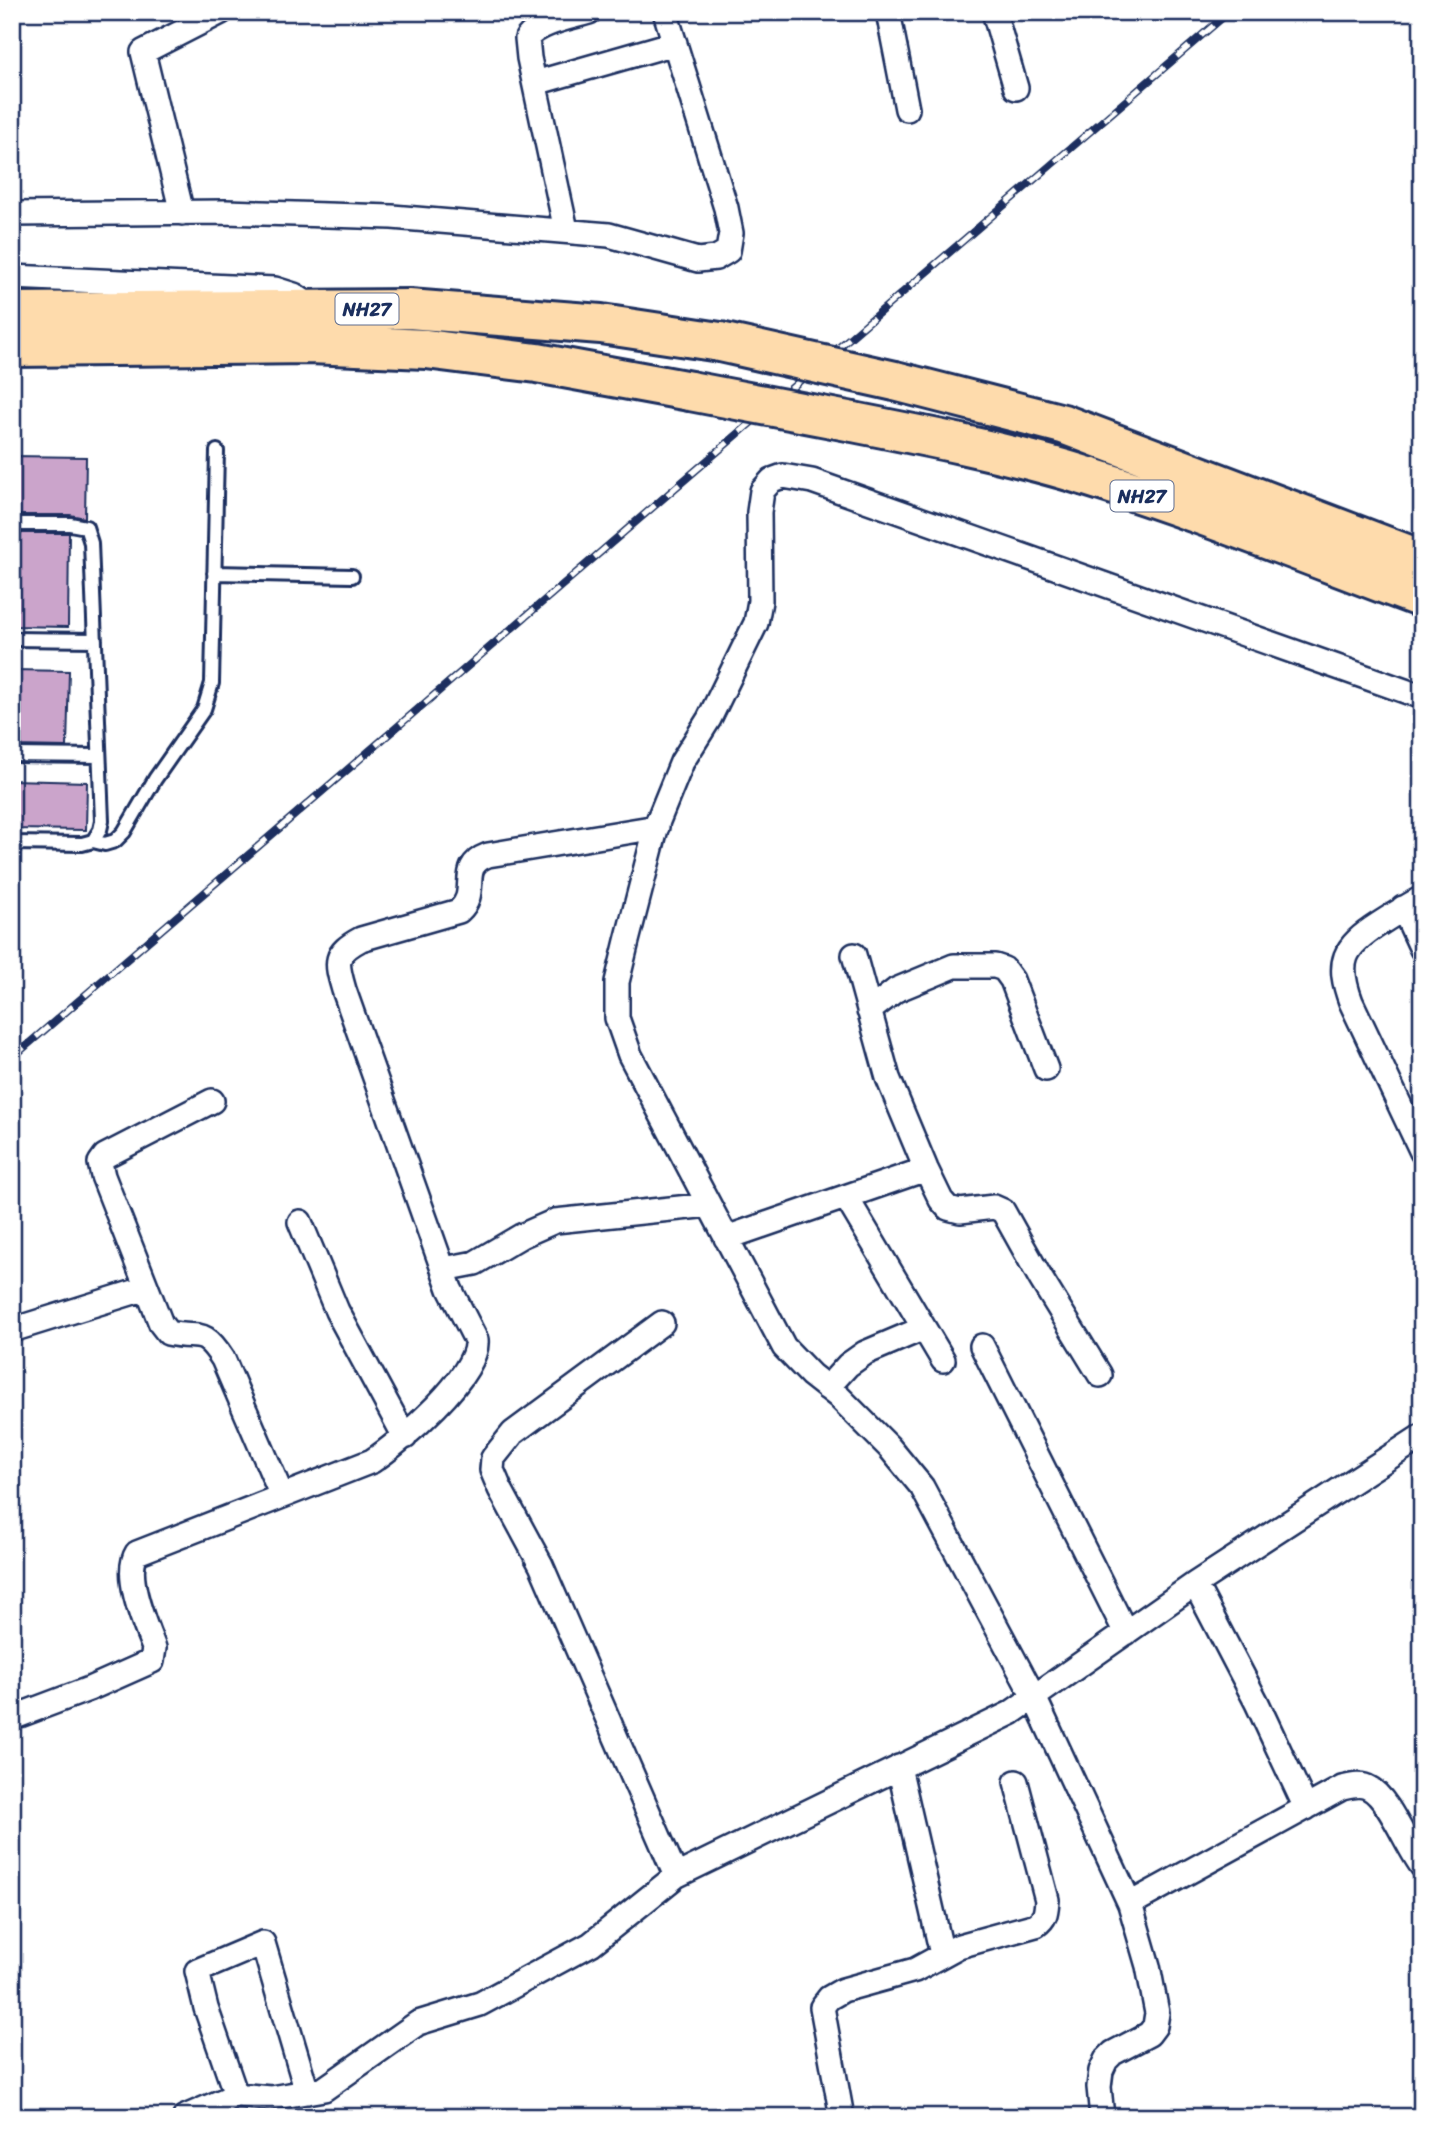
<svg xmlns="http://www.w3.org/2000/svg" width="1434" height="2129" font-family="Sriracha,sans-serif">
<style>
.building{fill:#cba4cb;stroke:#1b2f5e;stroke-width:2}
.lines{fill:none;stroke-linecap:round;stroke-linejoin:round}
.service-casing{stroke:#1b2f5e;stroke-width:18}
.minor-casing{stroke:#1b2f5e;stroke-width:28}
.trunk-casing{stroke:#1b2f5e;stroke-width:44}
.service{stroke:#fff;stroke-width:12}
.minor{stroke:#fff;stroke-width:23}
.trunk{stroke:#fedbac;stroke-width:38}
.rail-casing{stroke:#1b2f5e;stroke-width:8}
.rail{stroke:#fff;stroke-width:5;stroke-dasharray:16;stroke-linecap:butt}
.trunk-bridge-casing{stroke:#1b2f5e;stroke-width:44;stroke-linecap:butt}
.trunk-bridge{stroke:#fedbac;stroke-width:38}
.labels{text-anchor:middle;dominant-baseline:central;stroke-width:6;stroke-linejoin:round;paint-order:stroke}
.shield{fill:#fff;stroke:#5f6d8e;stroke-width:2}
.shield-label{font-size:19px;font-weight:bold;fill:#1b2f5e}
</style>
<rect width="100%" height="100%" fill="#fff"/>
<filter id="ink" filterUnits="userSpaceOnUse"><feTurbulence type="fractalNoise" baseFrequency=".0143" numOctaves="2"/><feDisplacementMap in="SourceGraphic" scale="14" xChannelSelector="R" yChannelSelector="G"/><feConvolveMatrix kernelMatrix="1 2 1 2 8 2 1 2 1" color-interpolation-filters="sRGB"/></filter>
<g filter="url(#ink)">
<path class="building" d="M12,456l74,1 -1,61 -15,-3h-58z
M12,533h57l-1,94 -56,-1z
M12,670l57,1 -2,76 -55,-1z
M12,780l75,2 -1,48 -74,-1z"/>
<g class="lines">
<defs>
<path id="service" d="M12,524h58l16,3 5,16 11,278 -2,9 -7,11 -11,3 -70,-1
M214,573l138,3
M12,639l83,1
M12,755l87,1
M93,841l12,3 10,-3 9,-9 31,-53 49,-70 8,-26 5,-232"/>
<path id="minor" d="M888,12l19,97
M994,12l22,76
M535,83l140,-40
M182,213l-39,-161 78,-40
M12,214l214,-2 166,5 217,18 89,25 18,-2 12,-7 3,-18 -5,-25 -61,-196
M566,230l-37,-172 -2,-20c13,-16 43,-20 62,-26
M12,277l263,12 19,6 12,8
M1422,898c-15,8 -29,17 -43,26 -36,23 -43,38 -28,78l71,150
M1403,908l19,41
M854,955l34,123 38,91 15,31 7,8 12,3 34,-4 9,4 38,68 59,96
M869,1011l27,-21 58,-24h41l9,3 8,11 34,89
M212,1101l-107,55 -5,7 3,13 58,148 7,9c31,7 34,-7 55,26l59,137
M846,1197l97,163
M300,1222l37,89 68,126
M726,1238l200,-69
M444,1269l31,-6 46,-27 34,-15 154,-16
M662,1323l-149,110 -20,25 -1,12 8,19 41,76 135,311
M12,1330l135,-42
M982,1346l144,287
M827,1388l21,-23 17,-12 59,-25
M1195,1584l62,119 49,105
M12,1718l77,-29 63,-28 2,-13c-9,-23 -31,-73 -17,-95l235,-92c28,-18 108,-87 104,-121l-26,-51 -106,-299c-8,-28 -11,-36 17,-51l98,-28c22,-20 -3,-44 29,-56l169,-28
M899,1767l43,187
M1130,1904l212,-116c9,-2 19,-5 27,0 20,10 38,59 53,78
M236,2095l-30,-87 -9,-37 66,-28 44,149
M185,2117l51,-22 35,3 53,-9 94,-66 62,-19 111,-60 85,-68 335,-163 184,-129 227,-148
M842,2117l-20,-110 7,-9 14,-8 72,-20 44,-24 77,-21c10,-7 10,-13 11,-25l-31,-118
M1102,2117l-3,-30 2,-16 5,-11 7,-7 36,-19 6,-8 2,-13 -9,-47 -18,-62 -96,-207 -112,-210 -33,-40 -50,-50 -28,-22 -27,-28 -154,-292 -13,-37v-36l10,-41 31,-120 24,-59 27,-43 47,-96 4,-22 -1,-89 3,-21 10,-11 11,-4 29,5 610,216"/>
<path id="trunk" d="M12,312l397,-3 192,15 119,18
M12,347l298,-3 116,5 111,14 153,28
M895,381l168,43 359,136
M853,422c71,14 143,28 213,48 121,36 238,84 356,128"/>
</defs>
<use href="#service" class="service-casing"/>
<use href="#minor" class="minor-casing"/>
<use href="#trunk" class="trunk-casing"/>
<use href="#service" class="service"/>
<use href="#minor" class="minor"/>
<use href="#trunk" class="trunk"/>
<defs>
<path id="rail" d="M12,1058l1217,-1046"/>
</defs>
<use href="#rail" class="rail-casing"/>
<use href="#rail" class="rail"/>
<defs>
<path id="trunk-bridge" d="M720,342l175,39
M690,391l163,31"/>
</defs>
<use href="#trunk-bridge" class="trunk-bridge-casing"/>
<use href="#trunk-bridge" class="trunk-bridge"/>
</g>
</g>
<g class="labels">
<g class="shield">
<rect x="335.5" y="293.5" width="63" height="31" rx="5"/>
<rect x="1110.5" y="480.5" width="63" height="31" rx="5"/>
</g>
<g class="shield-label">
<text x="367" y="309">NH27</text>
<text x="1142" y="496">NH27</text>
</g>
</g>
<rect width="1434" height="2129" fill="none" stroke="#fff" stroke-width="42"/>
<rect x="21" y="21" width="1392" height="2087" fill="none" stroke="#1b2f5e" stroke-width="2.5" filter="url(#ink)"/>
</svg>
